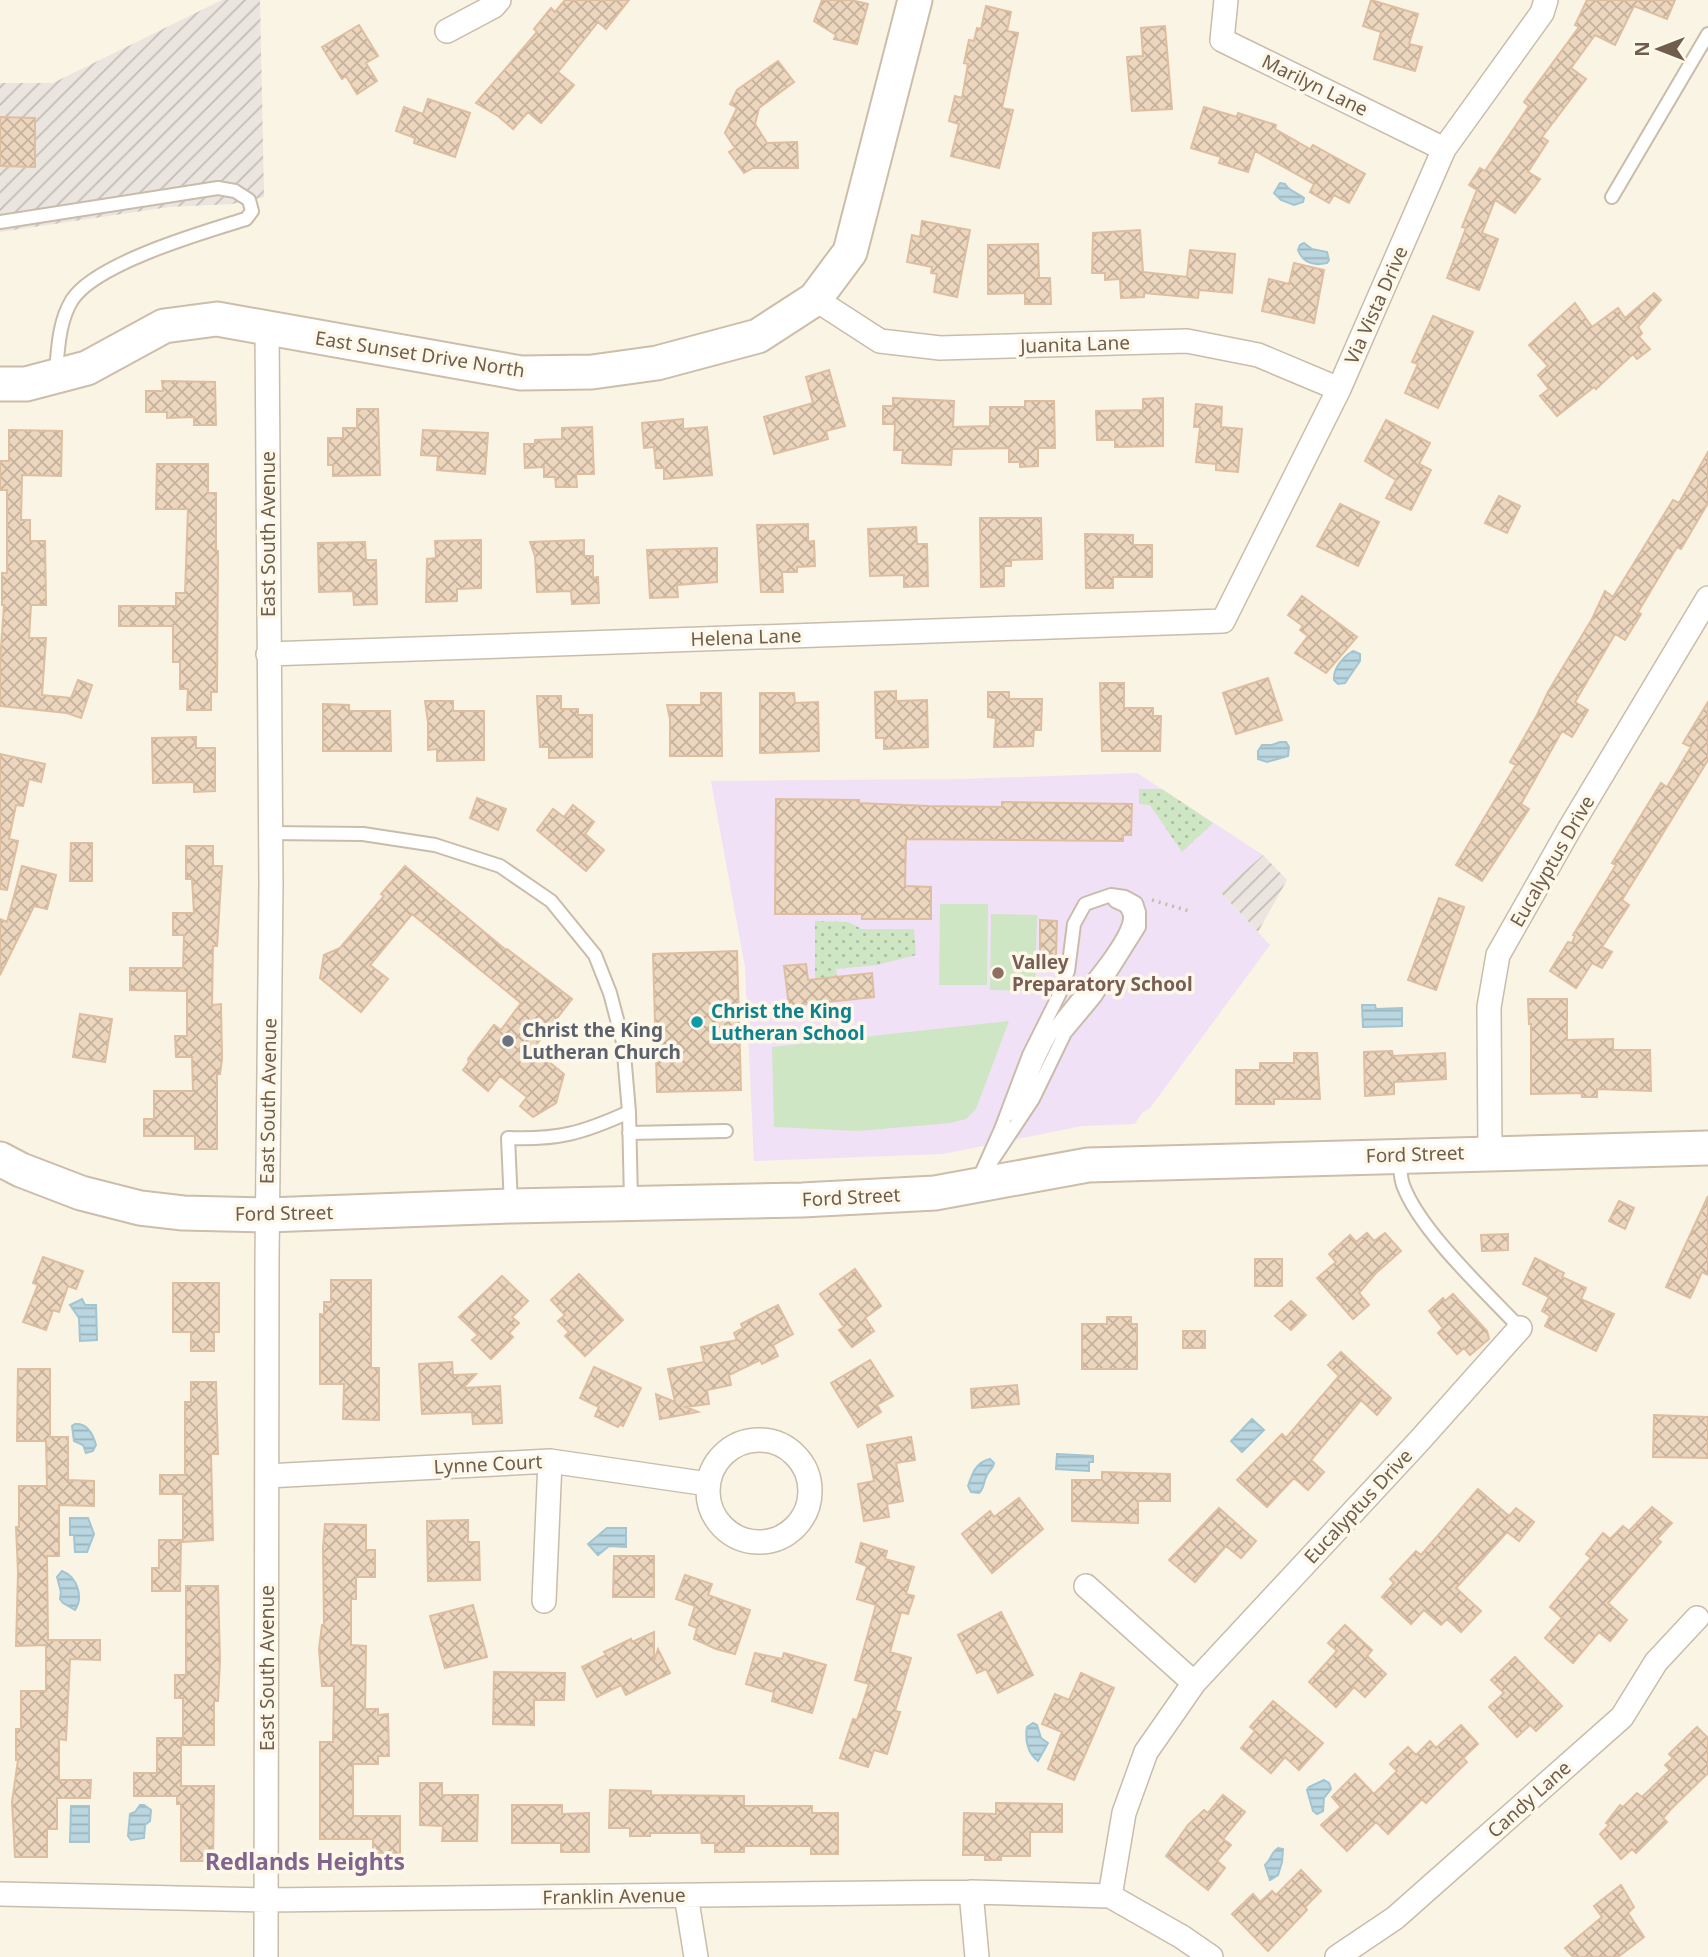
<svg xmlns="http://www.w3.org/2000/svg" width="1708" height="1957" font-family="'Noto Sans',sans-serif">
<style>
.industrial{fill:url(#industrial-furrows)}
.education{fill:#f0e1f6}
.grass{fill:url(#grass-dots)}
.pitch{fill:#cee6c4}
.water{fill:url(#water-rules);stroke:#a2c5d2;stroke-width:2}
.building{fill:url(#building-cross-hatch);stroke:#debea0;stroke-width:2}
.lines{fill:none;stroke-linecap:round;stroke-linejoin:round}
.lane-casing{stroke:#cabcab;stroke-width:16}
.street-casing{stroke:#cabcab;stroke-width:26}
.secondary-casing{stroke:#cdbdaa;stroke-width:37}
.path{stroke:#d1b9a2;stroke-width:3.5;stroke-dasharray:2 5;stroke-linecap:butt}
.lane{stroke:#fff;stroke-width:12}
.street{stroke:#fff;stroke-width:23}
.secondary{stroke:#fff;stroke-width:33}
.education-dot{fill:#8d6e63;stroke:#fdf8ea;stroke-width:2.5}
.culture-dot{fill:#0f9aa8;stroke:#fdf8ea;stroke-width:2.5}
.worship-dot{fill:#6b7280;stroke:#fdf8ea;stroke-width:2.5}
.labels{text-anchor:middle;dominant-baseline:central;stroke-width:7;stroke-linejoin:round;paint-order:stroke}
.street-label{font-size:19px;fill:#705d4c;stroke:#fdf8ea}
.education-label{font-size:19px;font-weight:bold;fill:#785e54;stroke:#fdf8ea;text-anchor:start}
.culture-label{font-size:19px;font-weight:bold;fill:#0d838f;stroke:#fdf8ea;text-anchor:start}
.worship-label{font-size:19px;font-weight:bold;fill:#5b616d;stroke:#fdf8ea;text-anchor:start}
.quarter-label{font-size:23px;font-weight:bold;fill:#83648c;stroke:#fdf8ea}
</style>
<defs>
<pattern id="industrial-furrows" width="10" height="10" patternUnits="userSpaceOnUse" patternTransform="scale(1.75)"><rect width="10" height="10" fill="#eae5de"/><path d="M-1 1l2-2M0 10L10 0M9 11l2-2" fill="none" stroke="#c2bdb6"/></pattern>
<pattern id="grass-dots" width="8" height="8" patternUnits="userSpaceOnUse" patternTransform="scale(1.75)"><rect width="8" height="8" fill="#cee6c4"/><path d="M2 2h.1M6 6h.1" fill="none" stroke="#acbea1" stroke-width="1.8" stroke-linecap="round"/></pattern>
<pattern id="water-rules" width="6" height="5" patternUnits="userSpaceOnUse" patternTransform="scale(1.75)"><rect width="6" height="5" fill="#bad7e1"/><path d="M0 2.5h6" fill="none" stroke="#9cb2b9"/></pattern>
<pattern id="building-cross-hatch" width="8" height="8" patternUnits="userSpaceOnUse" patternTransform="scale(1.75)"><rect width="8" height="8" fill="#edd6be"/><path d="M0 0l8 8M0 8l8-8" fill="none" stroke="#c4b19d"/></pattern>
</defs>
<rect width="100%" height="100%" fill="#faf4e4"/>
<path class="industrial" d="M222,0h38l4,197 -32,7 -63,3 -169,25v-149h53z
M1263,855l24,25 -29,52 -38,-40z"/>
<path class="education" d="M1137,773l126,82 -43,37 50,53 -120,163 -8,5 -7,11 -53,2 -139,28 -189,7 -9,-194 -34,-186 250,-2z"/>
<path class="grass" d="M1139,789h23l51,34 -31,29 -32,-47 -11,-1z
M815,921l33,1 14,7h52l2,26 -39,10 -41,4 1,8 -22,2z"/>
<path class="pitch" d="M940,904h48l-1,81h-48z
M991,914l46,1 -2,76 -45,-1z
M1009,1021l-33,88 -10,10 -16,4 -92,8 -84,-4 -2,-80z"/>
<path class="water" d="M1280,183l5,1c5,8 12,8 19,14l-1,4 -9,3 -13,-5 -7,-7z
M1304,243l8,6 15,3 2,8 -2,3c-13,3 -24,0 -29,-13l2,-5z
M1353,651l7,3v7l-15,22 -7,1 -4,-4c-1,-12 9,-23 19,-29z
M1280,742h6l3,5 -1,9 -21,6 -9,-3v-8l4,-6h10z
M1362,1005h13l1,4 26,-1v18l-39,1z
M82,1299l3,6h11l1,35 -17,1 -1,-23 -9,-13z
M1252,1419l12,11 -22,22 -11,-11z
M75,1424c12,-1 18,10 21,21l-3,6 -7,2 -3,-8 -9,-4 -2,-15z
M1057,1454l36,2v6h-4v9l-33,-2z
M990,1459l4,4c-1,7 -5,7 -7,12 -4,7 -2,12 -8,18l-8,-1 -3,-6c4,-12 8,-24 22,-27z
M70,1518h18l6,16 -7,18h-12l-1,-17h-4z
M607,1528h19v19l-17,-1 -11,9 -10,-11z
M62,1571c15,6 22,26 13,39l-12,-7 -3,-4 1,-7 -4,-15z
M1033,1723l4,2 4,13 7,5 -10,18c-11,-8 -13,-22 -11,-34z
M1324,1780l5,3 2,6 -7,9 -1,13 -6,3 -4,-3 -6,-21 2,-3z
M140,1805h4l7,5 -1,11 -5,4 -1,13 -13,2 -3,-4 2,-22 5,-2z
M71,1806h18v36h-19z
M1278,1848l5,1 -1,13 -4,13 -8,5 -5,-15c7,-6 6,-13 13,-17z"/>
<path class="building" d="M565,0h64l-23,29 -8,-7 -40,50 16,13 -33,38 -13,-11 -15,17 -15,-13 -22,-13 61,-71 -3,-3 17,-21 4,4z
M822,0h29l17,4 -11,40 -23,-5 2,-4 -22,-14z
M1371,0l47,14 -9,30 13,3 -7,24 -41,-12 7,-27 -18,-6z
M1587,0h88l-8,19 -33,-13 -19,39 -20,-10 -24,33 15,11 -44,58 6,4 -20,31 12,7 -25,34 -20,-13 -13,33 16,6 -19,51 -32,-12 19,-50 -4,-1 15,-37 -8,-5 11,-17 5,3 44,-65 -5,-4 55,-75 -4,-2z
M986,6l25,6 -4,19 11,2 -16,75 11,2 -14,58 -48,-12 8,-32 -10,-3 6,-25 7,2 6,-34 -4,-1 5,-23 5,1 3,-13 4,1z
M359,25l19,31 -12,7 11,18 -20,13 -11,-18 -4,3 -20,-32z
M1165,26l7,83 -40,2 -5,-54 16,-1 -2,-28z
M778,61l16,21 -35,26 -4,16 12,19 30,-1 1,26h-45l-9,5 -15,-21 6,-4 -10,-15 12,-25 -7,-4 7,-14z
M428,99l42,14 -15,44 -41,-14 1,-5 -19,-7 8,-24 19,7z
M1204,107l33,10 1,-4 38,12 -1,4 35,20 3,-4 52,29 -16,29 -15,-8 -5,8 -19,-11 4,-8 -59,-33 -7,21 -29,-9 2,-6 -30,-9z
M0,117l35,1v49l-35,-1z
M922,221l48,9 -13,67 -23,-5 3,-18 -6,-1 1,-6 -25,-5 5,-27 8,2z
M1140,230l3,42 44,5 3,-27 45,4 -3,39 -33,-3 -1,8 -54,-5v4l-23,1 -1,-19 -15,1v-7h-13l1,-40z
M1038,244l1,34h11l1,26h-26v-11l-37,1v-49z
M1294,263l30,7 -10,53 -52,-12 7,-32 20,5z
M1654,293l7,7 -23,27 4,6 -3,4 11,12 -13,10 -4,-5 -37,35 -2,-2 -37,29 -17,-20 9,-7 -11,-14 10,-9 -19,-21 46,-42 17,24 26,-19 7,10z
M1433,316l40,16 -35,76 -33,-15 13,-29 -6,-2z
M829,370l16,56 -19,5 2,8 -54,15 -10,-37 49,-14 -7,-26z
M162,381l53,1 1,43h-22v-8l-27,1v-6h-21v-21h17z
M893,398l61,3 -1,26 37,-1v-19h35v-6h29l1,47h-17v18l-18,1v-5h-11v-14l-57,1 -1,16 -49,-2 1,-13h-9l1,-26h-12v-18h10z
M1163,398v48l-48,1v-7h-18l-1,-29 47,-1v-11z
M1196,404l26,3 -1,20 21,2 -4,43 -22,-2v-6l-20,-2 4,-35h-6z
M357,409h21l2,66 -47,1v-11h-5v-27h15v-10h14z
M683,419v10l24,-2 5,48 -48,4v-11h-8l-2,-21 -10,1 -2,-25z
M1386,420l44,23 -11,21 12,6 -20,40 -25,-12 10,-18 -31,-19z
M592,427l2,47h-18l1,13h-21l-1,-10h-11v-10l-19,1 -1,-24h11v-4l27,-1v-11z
M9,430l53,1 -1,45 -39,-1 -1,45h9v21h15l1,64h-15l-2,33h17l-4,57 29,3 7,-18 14,5 -11,33 -14,-5 -67,-7v-44l4,-57h-2v-32h5v-83h-7v-29h9z
M423,430l65,3 -3,41 -48,-4 1,-14 -17,-1z
M1708,452v51l-27,46 -4,-2 -39,65 3,2 -16,26 -10,-6 -40,68 13,8 -16,27 -10,-6 -41,73 8,5 -47,72 -26,-16 60,-100 -6,-3 27,-47 11,-23 44,-73 13,-28 8,6 60,-97 6,3z
M157,464h51v29h8v58h2l-1,141h-6v18h-24l1,-21h-8v-27h-7v-36h-54v-20h57v-13h9l3,-84h-32z
M1499,496l21,10 -13,27 -22,-10z
M1340,504l39,18 -21,44 -41,-20z
M980,518h61l1,41 -31,1v6h-7v20l-23,1z
M808,524v18l6,-1 1,25 -18,1v5h-15l1,20h-22l-4,-67z
M916,527l1,17h10l1,42 -24,1v-12l-34,1 -2,-47z
M1085,534l48,1v10h19v32h-39v11h-27z
M481,540v48l-24,1v12l-31,1 1,-43 9,-1 -1,-17z
M584,540v16h9v22l5,-1 1,26 -27,1 -1,-13 -34,1 -2,-36 -5,-14z
M365,542l1,18h10l1,44 -23,1 -1,-14 -34,1 -1,-49z
M717,548v34l-40,3 1,12 -28,1 -3,-48z
M1302,596l55,41 -31,36 -31,-20 13,-17 -8,-6 3,-4 -15,-11z
M1268,678l14,42 -46,14 -13,-41z
M1100,683h24v25h29v8h8l-1,35h-58z
M896,691v10l31,-1 1,47 -44,2v-11h-8l-1,-46z
M988,692h21v7h33l-1,31h-7l-1,16 -39,1 2,-29 -8,-1z
M701,693h20l1,63h-52v-37l-3,-14h34z
M760,693h34l1,10 23,-1 1,49 -59,2z
M537,696h24v13h17v6h14v42l-43,1v-11h-9z
M425,701h28v10h31v49l-47,1v-12l-9,1v-28z
M1708,702v58l-86,140 7,5 -27,42 10,5 -10,16 -10,-5 -16,25 -26,-17 18,-29 4,1 3,-7 -2,-1 43,-70 -4,-2 49,-80 6,4 24,-40 -8,-4z
M323,704l26,1v6h41l1,40h-68z
M196,737v11h19v43l-21,1v-10l-41,1 -1,-45z
M0,754l45,10 -4,18 -12,-3 -6,27 -7,-1 -7,34 9,2 -11,49 -7,-1z
M477,798l29,11 -8,21 -28,-12z
M776,799l83,1v3l69,3 74,1v-5l130,2 -1,31h-8v6l-217,-2 -1,47 26,1v32h-69v-5h-87z
M573,805l21,17 -9,12 19,16 -18,21 -49,-41 16,-21 11,8z
M71,843h21v38h-22z
M186,846h27v20h9l-5,80h-4l-1,59 9,-1 1,55 -2,15h-3v75h-22v-13h-51v-17h10v-28h39l-1,-34h-16l-1,-21h12v-45l-57,-1v-22h53l1,-33h-11v-22h21l-2,-34h-6z
M22,866l34,9 -9,34 -13,-3 -34,69v-56l7,3z
M405,866l101,84 1,-1 65,50 -39,50 31,25 -8,29 -23,14 -13,-11 7,-9 -27,-21 -12,15 -25,-21 6,-8 -1,-3 26,-34 7,5 20,-27 -109,-89 -42,51 18,14 -27,33 -41,-34 4,-23 16,-7 44,-52 -3,-2z
M1439,898l25,9 -28,83 -28,-10z
M1040,920l17,1 -1,34h-16z
M737,951l4,139 -84,2 -4,-138z
M806,964l2,16 64,-7 2,24 -85,9 -5,-40z
M1528,999h39v41l46,-1v11h37l1,41 -54,-2v8h-15v-4l-51,1v-70h-2z
M80,1014l32,5 -7,43 -32,-5z
M1392,1051l1,5 52,-3 1,26 -52,3v12l-29,2 -1,-44z
M1294,1053h23l3,46h-46v5h-38v-34h24v-7h34z
M1708,1196v79l-6,-3 -12,26 -24,-11z
M1619,1201l15,7 -9,21 -16,-8z
M1367,1233l7,8 11,-8 16,18 -25,22 -17,20 10,12 -16,14 -36,-41 19,-16 -7,-8 21,-19 6,7z
M1508,1234v16l-26,1 -1,-16z
M43,1257l40,14 -7,18 -8,-3 -9,26 -6,-2 -7,20 -23,-8 15,-37 -5,-2z
M1535,1258l29,15 -2,4 24,11 -5,11 33,15 -18,37 -51,-25 5,-10 -8,-5 7,-14 -26,-13z
M1255,1259h27v27h-27z
M855,1269l26,37 -16,12 9,13 -22,16 -13,-17 5,-3 -24,-33z
M579,1274l44,46 -38,36 -20,-20 4,-4 -11,-11 7,-6 -14,-15z
M502,1276l26,25 -16,16 7,6 -10,10 4,4 -22,22 -19,-19 6,-5 -19,-18z
M331,1280h40v88h8v52l-36,-1 1,-35h-24v-70l4,1v-13h7z
M173,1283h46v49h-5v19h-23v-19h-18z
M1453,1294l34,37 2,8 -19,16 -6,-7 -7,6 -19,-21 5,-5 -14,-17 14,-13 2,3z
M1291,1301l15,14 -15,15 -16,-14z
M778,1305l15,29 -20,11 5,11 -16,8 -2,-4 -31,15 2,10 -24,5 2,14 -23,3 12,5 -38,7 -4,-25 19,8 -7,-33 36,-7 -3,-15 36,-7 -3,-7 9,-5 -2,-4z
M1107,1317h24v7h6v45h-55v-45h25z
M1183,1331h22v17h-22z
M1341,1352l50,46 -14,17 -16,-15 -50,60 13,12 -16,18 -14,-12 -27,29 -30,-27 45,-46 4,4 53,-62 -11,-11z
M870,1360l23,36 -16,9 4,7 -23,15 -27,-44z
M452,1362l1,13 23,-1 -13,14 37,-2 2,37 -29,1 -1,-12 -50,2 -3,-50z
M594,1367l47,21 -18,38 -3,-2 -2,3 -23,-11 4,-9 -19,-9z
M18,1369h32v68h18v43l26,1v25l-35,-1v51h-12l1,84h52v20l-30,-1 -4,81 -7,-1v41h32l-1,18h-33v31h-10v28h-32l-3,-55 6,-42h-2v-31h5v-38h25v-46l-30,1 2,-74 -2,-45h3v-41h28l-1,-45h-29z
M191,1382h25l2,72h-7l2,86 -30,2v-48h-23v-19h25v-73h6z
M1017,1385l2,19 -47,4 -1,-19z
M1654,1415l54,2v41l-55,-1z
M911,1437l4,23 -19,3 7,38 -16,3 2,13 -25,4 -6,-37 16,-3 -7,-36z
M1102,1472l68,2v27h-32v22l-66,-2v-41h30z
M1478,1489l31,27 7,-8 18,14 -15,19 -12,-9 -51,56 25,23 -20,21 -14,-13 -6,6 -17,-15 -13,14 -29,-27 12,-14 -4,-4 26,-28 5,4z
M1019,1498l24,31 -51,44 -30,-39 28,-23 4,6z
M1652,1507l20,16 -15,16 4,3 -53,61 19,17 -17,21 -11,-9 -26,31 -28,-25 17,-20 -12,-11 41,-49 -5,-4 17,-21 7,6 13,-13 6,5z
M1219,1508l37,33 -15,17 -15,-12 -31,36 -26,-22z
M468,1520v22h11l1,38 -52,1 -1,-60z
M325,1524l41,1v25h9v27h-19v22h-5v46l15,1 -1,63h13v6l10,-1 1,42h-11v8h-25v52h47v37h-27v-14h-53v-97h13l1,-56h-12l-3,-37 3,-24h2l-1,-77z
M159,1540h22l-1,51h-28v-23h7z
M861,1543l26,8 -2,8 29,8 -8,27 8,2 -6,18 -7,-2 -11,40 21,6 -16,53 5,1 -13,42 -13,-4 -6,17 -28,-9 13,-39 4,1 12,-36 -14,-4 21,-75 -19,-6 10,-33 -11,-4z
M614,1556h40v41h-41z
M685,1575l27,9 -4,11 42,15 -15,44 -19,-5 -22,-10 3,-11 -8,-3 6,-19 -19,-7z
M186,1586h32l2,74 -2,41h-4v44h-31v-47h-8v-23h11z
M473,1605l14,52 -42,11 -15,-52z
M1001,1612l32,63 -35,18 -12,-24 -9,4 -19,-38z
M1345,1625l27,25 -5,6 19,18 -21,23 -11,-10 -18,20 -27,-25 28,-31 -9,-8z
M654,1632v29l4,-12 12,24 -44,22 -5,-10 -24,12 -15,-30 24,-12 -2,-3 27,-13 1,3z
M755,1653l27,6 2,-6 42,12 -14,48 -40,-12 2,-9 -28,-8z
M1515,1657l47,49 -26,25 -6,-6 -13,12 -28,-30 15,-14 -13,-13z
M494,1672l71,1 -1,27h-30v25l-41,-1z
M1081,1673l33,15 -40,92 -26,-11 14,-37 -20,-8 13,-30 14,6z
M1273,1701l50,42 -24,27 -14,-13 -14,16 -30,-25 14,-17 -5,-4z
M1461,1725l17,19 -15,14 4,4 -41,41 -4,-4 -34,35 -12,-12 -29,29 -26,-26 20,-18 -9,-10 23,-23 19,20 23,-23 -7,-7 18,-17 8,8 14,-14 6,7z
M1697,1727l11,11v35l-36,35 -9,10 4,4 -31,31 -4,-4 -11,10 -21,-25 9,-9 -3,-2 14,-18 3,2 14,-14 5,4 28,-27 -5,-5 8,-7 -4,-4z
M157,1738h24v48h33l-1,75h-32v-57h-4v-8h-43v-23h23z
M420,1783h22v12h36l-1,46h-35l1,-15 -23,-1z
M610,1790l41,1v4l93,1v10h68v7h26v41h-27v-8h-67v6h-29v-9h-13l-1,-10h-51v3h-20v-8h-21z
M1223,1795l22,17 -22,27 8,6 -14,16 8,7 -17,22 -42,-34 22,-31 16,-15 4,3z
M996,1803l66,1v28h-32v24h-29v4h-16v-5h-22l1,-42 32,1z
M512,1805h50v9l27,-1v39h-28v-9h-49z
M1301,1870l20,21 -16,16 2,3 -39,41 -36,-37 21,-20 7,8 12,-11 4,4z
M1621,1885l13,22 -6,6 16,24 -26,20h-45l-8,-9 37,-31 -8,-11z"/>
<g class="lines">
<defs>
<path id="lane" d="M1612,197l96,-163
M0,222l218,-34 17,3 14,9 3,11 -6,8c-42,13 -150,44 -174,81 -13,21 -14,48 -16,72
M270,833l93,1 72,11 65,21 51,35 44,54 15,38 13,49 6,70 2,89
M1111,895l14,2 11,6 3,9v15l-44,70 -30,36 -32,66 -57,86 25,-56 28,-74 30,-60 9,-24 6,-47 11,-20z
M1015,1115c13,-28 21,-58 38,-84 14,-22 79,-90 77,-115 0,-3 -3,-7 -4,-10l-11,-5
M629,1133l97,-2
M1400,1159c0,9 0,17 3,26 17,46 83,107 117,143
M511,1205l-3,-67c50,2 75,-5 121,-26"/>
<path id="street" d="M1226,0l-4,40 222,109
M447,31l47,-25 5,-6
M815,299l65,42 60,7 247,-7 71,14 81,34
M268,654l955,-33 116,-232 105,-240 98,-136 4,-13
M1490,1152l-1,-145 9,-52 72,-127 138,-230
M708 1491a51 51 0 1 1 102 0a51 51 0 1 1-102 0Z
M267,1476l283,-15 158,23
M1086,1586l108,97
M544,1601l6,-140
M971,1892l6,65
M0,1894l266,6 705,-8 139,4 72,41 29,20
M686,1895l10,62
M1110,1896l14,-83 22,-61 48,-69 226,-243 100,-112
M266,1957l1,-698 4,-375 -4,-556
M1337,1957l58,-39 227,-201 34,-55 41,-44"/>
<path id="secondary" d="M0,384h26l61,-16 77,-42 53,-7 304,54 71,-1 65,-9 101,-27 57,-37 35,-47 65,-252
M0,1159l21,11 60,23 59,15 43,5 84,2 244,-9 291,-6 133,-7 153,-28 620,-17"/>
</defs>
<use href="#lane" class="lane-casing"/>
<use href="#street" class="street-casing"/>
<use href="#secondary" class="secondary-casing"/>
<path class="path" d="M1152,900l37,11"/>
<use href="#lane" class="lane"/>
<use href="#street" class="street"/>
<use href="#secondary" class="secondary"/>
</g>
<circle class="education-dot" cx="998" cy="973" r="7"/>
<circle class="culture-dot" cx="697" cy="1022" r="7"/>
<circle class="worship-dot" cx="508" cy="1041" r="7"/>
<g class="labels">
<g class="street-label">
<text transform="translate(1315 85) rotate(26)">Marilyn Lane</text>
<text transform="translate(1376 305) rotate(-66)">Via Vista Drive</text>
<text transform="translate(1075 344) rotate(-2)">Juanita Lane</text>
<text transform="translate(420 354) rotate(9)">East Sunset Drive North</text>
<text transform="translate(268 534) rotate(-90)">East South Avenue</text>
<text transform="translate(746 637) rotate(-2)">Helena Lane</text>
<text transform="translate(1552 861) rotate(-60)">Eucalyptus Drive</text>
<text transform="translate(268 1101) rotate(-89)">East South Avenue</text>
<text transform="translate(1415 1154) rotate(-2)">Ford Street</text>
<text transform="translate(851 1197) rotate(-3)">Ford Street</text>
<text transform="translate(284 1213) rotate(-1)">Ford Street</text>
<text transform="translate(488 1464) rotate(-3)">Lynne Court</text>
<text transform="translate(1358 1506) rotate(-47)">Eucalyptus Drive</text>
<text transform="translate(267 1668) rotate(-90)">East South Avenue</text>
<text transform="translate(1529 1799) rotate(-42)">Candy Lane</text>
<text transform="translate(614 1896) rotate(-1)">Franklin Avenue</text>
</g>
<g class="education-label">
<text x="1012" y="962">Valley<tspan x="1012" dy="22">Preparatory School</tspan></text>
</g>
<g class="culture-label">
<text x="711" y="1011">Christ the King<tspan x="711" dy="22">Lutheran School</tspan></text>
</g>
<g class="worship-label">
<text x="522" y="1030">Christ the King<tspan x="522" dy="22">Lutheran Church</tspan></text>
</g>
<g class="quarter-label">
<text x="305" y="1861">Redlands Heights</text>
</g>
</g>
<g transform="translate(1659 49) rotate(270)" stroke="#fdf8ea" stroke-width="5" paint-order="stroke">
<path d="M0-5L12 26L0 18L-12 26Z" fill="#705d4c"/>
<text y="-10" font-size="19" font-weight="bold" text-anchor="middle" fill="#705d4c">N</text>
</g>
</svg>
